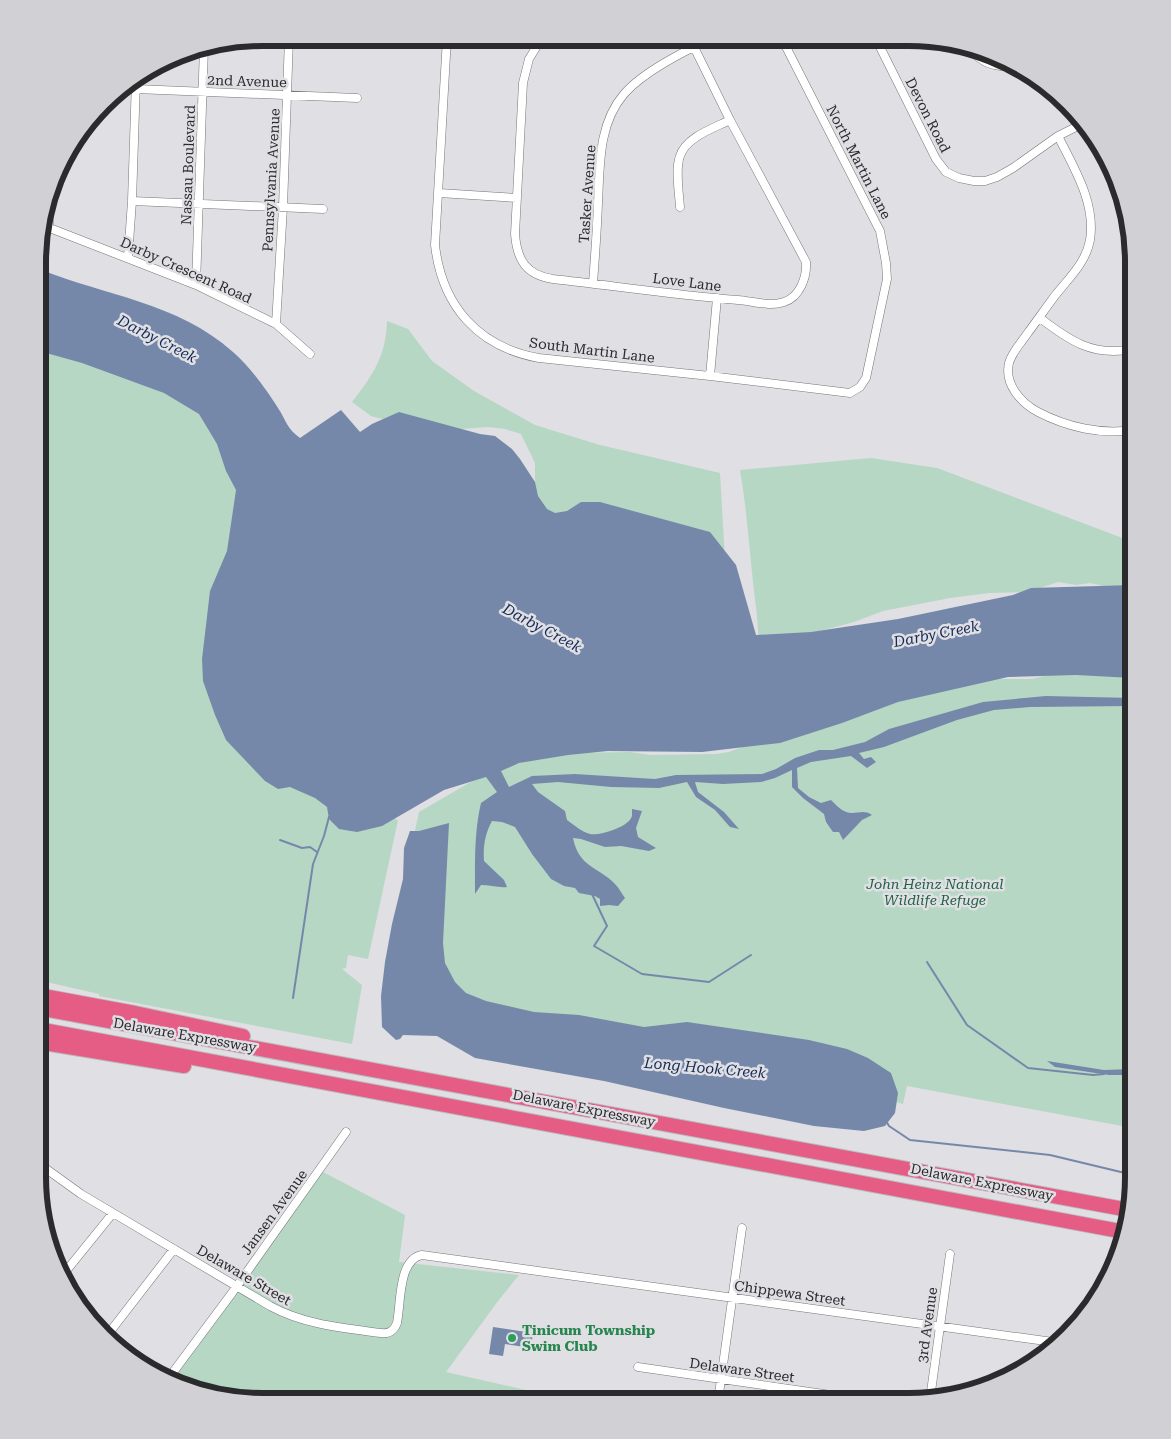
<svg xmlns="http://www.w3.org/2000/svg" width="1171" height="1439" font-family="'Roboto Serif',serif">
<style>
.green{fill:#b6d7c4}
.water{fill:#7688a9}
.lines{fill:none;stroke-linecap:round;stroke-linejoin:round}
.stream{stroke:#7688a9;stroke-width:2}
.minor-casing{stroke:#75757a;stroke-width:9}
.motorway-casing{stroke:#bbbbbc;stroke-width:16}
.minor{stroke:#fff;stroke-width:8}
.motorway{stroke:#e55c85;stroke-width:14}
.leisure-dot{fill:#2e9e5b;stroke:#dfdfe4;stroke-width:2}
.labels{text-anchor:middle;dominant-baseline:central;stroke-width:5;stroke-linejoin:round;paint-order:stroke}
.street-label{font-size:14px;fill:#2b2b2d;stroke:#dfdfe4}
.park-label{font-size:14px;font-style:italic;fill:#1f6244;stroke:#dfdfe4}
.leisure-label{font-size:14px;font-weight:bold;fill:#27864d;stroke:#dfdfe4;text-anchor:start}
.water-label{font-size:15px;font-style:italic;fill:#142a56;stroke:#dfdfe4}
.rim{fill:none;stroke:#2b2b2d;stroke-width:6}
</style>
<rect width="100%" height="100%" fill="#dfdfe4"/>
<path class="green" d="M387,321l21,8 24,32 42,30 61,34 65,20 120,28 10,176 -195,-133v-53l-14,-29 -16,-5 -17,-2 -27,2 -45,-1 -45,-12 -19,-14c21,-27 34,-46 35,-81z
M39,341l89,33 84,43 180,401 6,2 -30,139 -20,-4 -2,13 -4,1 20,16 -10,59 -253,-48v-2l-61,-14z
M871,458l66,10 196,74v46h-21l-22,-5 -14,2 -18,-3 -30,10 -39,1 -39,5 -67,13 -29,11 -34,9 -60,11c-3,-12 -2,-23 -4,-35 -6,-45 -8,-91 -16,-137z
M1133,665v463l-226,-42 -4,18 -49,-15 -376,-83 -86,-67 27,-127 50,-29 40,-17 14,-4 47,-9 60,-1 20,3 66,-1 13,-2 16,-6 15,-15 233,-52h39l24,-6z
M323,1172l82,43 -6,47 120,13 -21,26 -52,71 129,29h-139l-11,-2 -2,2h-176l-57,-11 -18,-9z"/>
<path class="water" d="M39,269c67,27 138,33 194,83 16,14 34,38 45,56 8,12 9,21 22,30l41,-28 19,22 12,-8 27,-12 81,22 15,2 17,13 8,10 15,23 3,14 9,13 8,4 12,-2 14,-9h19l110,30 26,33 20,70 55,-3 87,-13 115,-24 18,-7 102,-3v93l-57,-3 -68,2 -110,25 -56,21 -62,20 -78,9 -94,-1 -40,4 -49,8 -18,8 8,16 23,-11 43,-2 80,5 21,-4 86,-1 14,-5 19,-11 24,-8h14l32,-8 24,-13 94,-27 63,-6 87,2v8l-103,1 -36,3 -37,10 -73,27 -25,6 5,6 7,-2 5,5 -9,6 -16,-12 -40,6 -14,6 1,20 11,9 12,6 10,-3c6,6 12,13 21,13 7,0 13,-3 20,2l-10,5 -19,20 -4,-8h-6l-7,-10 -2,-8 -21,-16 -11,-11v-17l-17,8 -14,4 -38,2 -28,-2 3,10 26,20 15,17 -9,-2 -15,-17 -19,-13 -9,-15 -28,6 -48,-1 -53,-5 -26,2 6,8 27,19 2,9c7,5 15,12 23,14 10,2 39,-7 42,-18 0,0 0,-7 0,-7l10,2 -6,17 2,9 18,11 -7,3 -28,-5 -16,1 -24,-8 -8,-1c6,30 25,28 42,46 4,4 7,10 10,14l-7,8 -9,-1 -9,1v-7l-5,-3 -16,-3 -4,-5 -11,-2 -13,-7 -19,-25 -17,-27 -13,-5 -10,-1c-7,13 -9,25 -8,40l20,19 3,7c-9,1 -17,-2 -26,-2l-6,9c0,-30 -1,-62 6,-91l16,-11 -11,-15 -42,13 -62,36 -25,6 -18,-3 -10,-10 -2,-12 -12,-9 -25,-11 -12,2 -13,-8 -39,-41 -11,-25 -12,-34 -1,-22 8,-68 17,-40 9,-61 -10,-19 -9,-27 -18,-30 -35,-21 -82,-30 -43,-12z
M449,823l-6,120 2,20 10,19 11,11 20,8 48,11 45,3 65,12 43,-5 122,18 38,9 21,9 23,15 7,20 -3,20 -10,13 -21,5 -50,-5 -90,-18 -120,-27 -129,-23 -38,-22 -34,-1 -3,4 -4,1 -14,-13 -1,-31 4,-34 7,-38 11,-45 1,-31 6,-17h9z
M1047,1061l57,9 29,-1v6h-24l-47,-7 -7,-1z
M493,1327l40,6 -2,15 -26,-4 -2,12 -14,-2z"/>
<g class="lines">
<path class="stream" d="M280,840l22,8 8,-1 7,5
M592,894l15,32 -13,20 48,28 67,8 42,-27
M927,962l40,63 61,43 65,7 11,-1
M293,998l20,-134 11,-28 5,-19
M886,1121l3,5 21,14 140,15 75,18 8,6"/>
<defs>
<path id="minor" d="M447,38l-12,207c7,61 43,102 104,113l171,18 140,17 10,-6 6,-9 21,-99 -1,-16 -6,-32 -98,-192
M542,38l-13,21 -6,24 -8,151c2,26 11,41 38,45 62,7 123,16 185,21 14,1 32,7 46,2 16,-5 23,-25 22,-40l-76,-142 -40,-81
M876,39l60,120 10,13 13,6 15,3h11l12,-4 16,-9 45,-32 22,-11
M974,53c9,10 22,14 36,13
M136,89l221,9
M1058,136c16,32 38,67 32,104 -4,23 -22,39 -36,57 -9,12 -18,25 -27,37 -6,9 -15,18 -18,29 -5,21 12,40 29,49 29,15 63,23 95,18
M439,193l78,5
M132,201l191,8
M680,207c-1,-15 -5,-38 0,-51 6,-19 34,-28 50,-36
M42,225l154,60 80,39 34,30
M49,228l1,-28
M128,257l4,-56 4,-121
M593,283c2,-26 4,-53 5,-80 2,-37 0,-79 26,-109 19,-22 59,-42 86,-55
M196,285l8,-238
M1040,318c30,23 53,39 93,31
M276,324l7,-117 6,-169
M710,376l7,-78
M38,1163l43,31 189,112c35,19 73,22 111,27 8,1 13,-2 16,-10 4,-19 1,-64 25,-68l631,87
M62,1276l51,-63
M109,1333l65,-84
M638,1367l234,34
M168,1379l64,-86 114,-161
M930,1399l20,-145
M718,1401l24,-173"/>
<path id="motorway" d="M38,995l97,18 108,23
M38,1008l1091,202
M38,1029l1087,203
M38,1042l146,24"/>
</defs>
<use href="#minor" class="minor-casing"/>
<use href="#motorway" class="motorway-casing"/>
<use href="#minor" class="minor"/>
<use href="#motorway" class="motorway"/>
</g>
<circle class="leisure-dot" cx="512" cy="1338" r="5"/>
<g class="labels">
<g class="street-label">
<text transform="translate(247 81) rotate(2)">2nd Avenue</text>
<text transform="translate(928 115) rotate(63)">Devon Road</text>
<text transform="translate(859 162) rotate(63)">North Martin Lane</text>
<text transform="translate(188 165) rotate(-88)">Nassau Boulevard</text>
<text transform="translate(271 180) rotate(-87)">Pennsylvania Avenue</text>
<text transform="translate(587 194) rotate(-86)">Tasker Avenue</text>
<text transform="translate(186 270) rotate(24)">Darby Crescent Road</text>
<text transform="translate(687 282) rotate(7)">Love Lane</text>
<text transform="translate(592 350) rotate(7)">South Martin Lane</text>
<text transform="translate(185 1035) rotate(10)">Delaware Expressway</text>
<text transform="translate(584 1108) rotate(11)">Delaware Expressway</text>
<text transform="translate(982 1182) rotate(11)">Delaware Expressway</text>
<text transform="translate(274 1212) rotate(-54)">Jansen Avenue</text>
<text transform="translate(244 1275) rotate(30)">Delaware Street</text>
<text transform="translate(790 1293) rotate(8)">Chippewa Street</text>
<text transform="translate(927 1325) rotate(-82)">3rd Avenue</text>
<text transform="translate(742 1370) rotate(8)">Delaware Street</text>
</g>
<g class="park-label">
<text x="935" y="884">John Heinz National<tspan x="935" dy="16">Wildlife Refuge</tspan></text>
</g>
<g class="leisure-label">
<text x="522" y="1330">Tinicum Township<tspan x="522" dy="16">Swim Club</tspan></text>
</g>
<g class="water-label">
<text transform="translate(157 339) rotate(27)">Darby Creek</text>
<text transform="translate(542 628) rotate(28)">Darby Creek</text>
<text transform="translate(936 634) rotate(-11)">Darby Creek</text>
<text transform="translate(705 1068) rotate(5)">Long Hook Creek</text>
</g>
</g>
<path d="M0 0H1171V1439H0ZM262 46H909A216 216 0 0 1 1125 262V1177A216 216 0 0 1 909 1393H262A216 216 0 0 1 46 1177V262A216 216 0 0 1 262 46Z" fill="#d1d1d5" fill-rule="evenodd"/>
<path class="rim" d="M262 46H909A216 216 0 0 1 1125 262V1177A216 216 0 0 1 909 1393H262A216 216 0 0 1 46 1177V262A216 216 0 0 1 262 46Z"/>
</svg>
